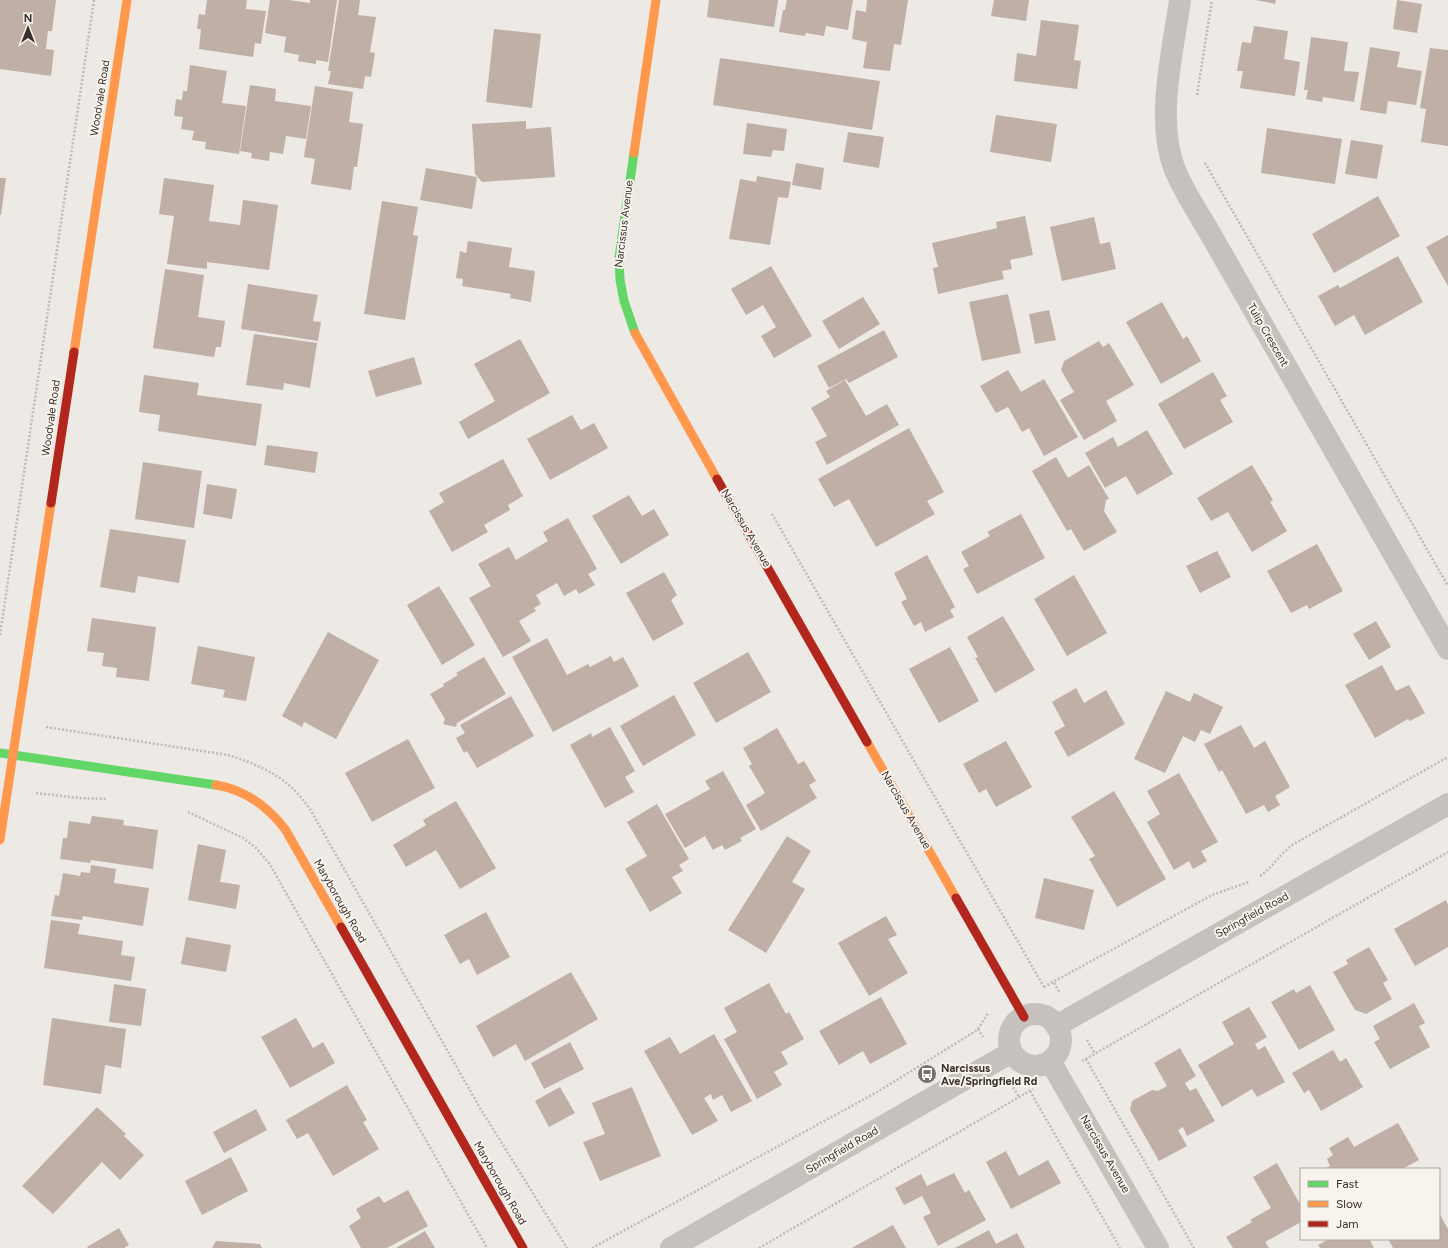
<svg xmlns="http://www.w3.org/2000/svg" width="1448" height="1248" font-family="Figtree,sans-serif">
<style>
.building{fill:#bfafa7}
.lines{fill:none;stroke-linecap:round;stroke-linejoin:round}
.path{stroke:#bfbab5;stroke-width:2.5;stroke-dasharray:2 2;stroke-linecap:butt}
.street{stroke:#c6c1bd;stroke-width:22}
.fast{stroke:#63d668;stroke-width:9}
.slow{stroke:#ff974d;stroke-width:9}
.jam{stroke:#b3261e;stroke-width:9}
.labels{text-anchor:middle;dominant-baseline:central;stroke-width:4;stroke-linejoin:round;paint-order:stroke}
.street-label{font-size:11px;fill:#372f2b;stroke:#f8f3ec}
.poi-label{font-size:11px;font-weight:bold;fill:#372f2b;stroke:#f8f3ec;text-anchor:start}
</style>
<rect width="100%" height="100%" fill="#ede9e4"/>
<path class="building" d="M0,0h56l-4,31h-4l-2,18 8,1 -3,26 -51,-7z
M207,0h40l-1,9 20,2 -5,33 -6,-1 -2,14 -54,-8 2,-20h-4l2,-15 6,1z
M270,0h19l21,3v-3h27l-9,62 -12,-2v4l-18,-3 1,-6 -15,-3 2,-15 -21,-4z
M339,0h21l-2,15 18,2 -6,35 5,1 -4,24 -6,-1 -2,13 -35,-5 3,-13h-3z
M709,0h69l-4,27 -67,-10z
M787,0h66l-5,30 -22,-4 -2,10 -18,-3 -1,3 -26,-4 4,-22h2z
M867,0h41l-7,45 -7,-1 -4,27 -27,-3 4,-26 -15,-3 4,-29 10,2z
M994,0h35l-3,21 -35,-5z
M1256,0h20l-1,4z
M1397,0l25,4 -5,29 -24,-4z
M1041,20l38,5 -5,35 7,1 -4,28 -63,-8 3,-28 19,3z
M1254,26l34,5 -4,28 16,3 -5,34 -55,-8 3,-17h-6l5,-29 9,1z
M494,29l47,5 -9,74 -46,-6z
M1311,37l37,5 -4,29 15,1 -5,30 -31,-5 -1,5 -16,-3 2,-9h-4z
M1370,47l30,5 -3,15 25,4 -6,34 -28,-4 -2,13 -26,-4z
M1430,48l18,2v96l-27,-4 5,-33 -6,-1z
M720,58l160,23 -8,49 -159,-25z
M190,65l37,6 -5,32 24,3 -7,48 -34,-5 1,-7 -14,-2 2,-9 -13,-2 2,-12 -9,-1 2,-17 6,1 1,-9h4z
M250,85l26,4 -1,12 36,5 -5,33 -20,-3 -3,18 -13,-2 -1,9 -18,-3 1,-5 -12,-2z
M315,86l38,6 -4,30 14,2 -6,43h-3l-3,23 -40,-6 4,-25 -11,-2z
M996,115l61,9 -6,38 -61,-10z
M526,121v8l25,-2 4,50 -73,5 -7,-8 -3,-50z
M747,123l40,6 -3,22 -11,-1 -2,7 -28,-3z
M1267,128l75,11 -7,45 -74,-11z
M848,132l36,5 -5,31 -36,-6z
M1351,140l32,5 -6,34 -32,-5z
M796,163l28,5 -3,22 -29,-5z
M426,168l51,9 -5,32 -52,-9z
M757,176l34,6 -3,16 -10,-1 -8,48 -41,-6 11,-60 16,3z
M0,178h6l-5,37h-1z
M164,178l50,7 -5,36 31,4 3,-25 35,5 -9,65 -62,-8v7l-40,-5 7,-48 -15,-2z
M1378,196l22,40 -66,37 -22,-39z
M382,201l36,6 -5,28 5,1 -13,84 -41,-6z
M1025,216l8,39 -23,5 2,9 -10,2 2,8 -66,15 -5,-26 5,-1 -6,-24 65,-15 -1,-6z
M1094,217l6,27 10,-2 6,27 -54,12 -12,-54z
M1448,235v51l-22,-39z
M468,241l44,7 -3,19 26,4 -4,31 -21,-4 1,-4 -49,-8 1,-7 -7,-1 4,-27 6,2z
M1398,256l25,46 -58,33 -11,-20 -19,11 -17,-30 20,-11 2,3z
M771,266l41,70 -38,22 -13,-22 15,-9 -13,-22 -17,10 -15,-26z
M165,269l39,6 -6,42 27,4 -4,26h-5l-2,10 -61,-9z
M248,284l70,11 -5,26 8,1 -3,19 -77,-12z
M1008,294l13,59 -39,8 -13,-59z
M863,297l17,27 -41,25 -17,-28z
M1162,302l21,37 4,-3 14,25 -40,23 -35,-62z
M1049,310l7,30 -21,4 -6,-30z
M884,330l14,27 -49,26 -3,-4 -17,9 -12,-22z
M254,334l63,9 -7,45 -26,-5 -1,7 -37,-5z
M520,339l30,54 -82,46 -9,-17 36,-21 -21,-37z
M1099,341l4,6 6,-4 25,42 -28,16 11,20 -33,19 -24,-40 14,-8 -13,-22 3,-9z
M414,357l8,27 -46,13 -8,-26z
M1008,370l13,22 23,-13 34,58 -34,19 -15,-28 -7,4 -14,-25 -12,6 -16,-27z
M1213,372l14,24 -7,4 13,22 -49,27 -26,-45z
M144,375l55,8 -2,12 65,9 -6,42 -98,-15 2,-16 -21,-3z
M845,380l21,36 21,-12 12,21 -72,40 -12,-23 12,-6 -16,-28 19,-11 -4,-6z
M572,415l9,15 13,-7 14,25 -58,32 -23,-41z
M909,428l35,64 -17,9 8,13 -59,33 -27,-48 -15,8 -16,-28z
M1147,430l26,44 -36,21 -11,-19 -21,12 -20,-35 28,-16 5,10z
M267,445l51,7 -3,21 -51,-8z
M1056,457l12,21 21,-13 20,34 -3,1 -2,11 13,21 -33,19 -13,-22 -4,2 -35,-60z
M503,459l20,37 -15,9 2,5 -26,15 4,7 -36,20 -23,-41 15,-9 -5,-9z
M143,462l59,9 -8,57 -59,-9z
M1252,465l21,35 -3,2 17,29 -35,21 -24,-40 -17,9 -14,-23z
M207,484l30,5 -5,30 -29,-5z
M629,495l13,21 12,-7 15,26 -48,29 -29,-48z
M1021,514l24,44 -68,36 -14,-25 6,-3 -8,-14 29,-16 -3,-4z
M568,518l29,51 -9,5 7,11 -16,9 -3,-5 -12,7 -7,-13 -21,12 5,9 -7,4 2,3 -17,10 12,20 -28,16 -34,-59 22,-12 -13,-22 31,-17 7,13 32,-19 -5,-9z
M110,529l76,11 -7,43 -41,-7 -3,17 -35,-6z
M1317,544l26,47 -34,18 -2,-4 -16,8 -24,-42z
M1217,551l14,26 -31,16 -14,-27z
M927,555l28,52 -5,3 4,7 -29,15 -4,-10 -7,4 -13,-24 6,-3 -13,-26z
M664,572l13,23 -6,5 13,24 -31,17 -27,-48z
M1074,575l33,58 -40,23 -33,-57z
M439,586l36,59 -33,20 -35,-60z
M1003,616l32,54 -40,23 -20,-35 3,-1 -11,-20z
M92,618l64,9 -7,54 -33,-4 1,-9 -15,-2 2,-13 -17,-2z
M1376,621l15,26 -22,13 -16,-26z
M328,632l51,28 -43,79 -32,-17 -2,5 -20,-11z
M547,638l20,37 21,-11 2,3 21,-11 3,6 9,-5 16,29 -86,46 -41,-75z
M198,646l57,11 -9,44 -23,-4 2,-7 -34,-6z
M950,647l29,54 -40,22 -30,-54z
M748,652l23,40 -55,31 -23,-40z
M484,657l22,37 -49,29 -1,4 -13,-3 2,-5 -15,-25 14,-8 -1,-2 15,-9 -2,-2z
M1382,665l14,26 13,-6 16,28 -15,8 -2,-2 -33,19 -30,-53z
M1076,688l8,15 22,-13 19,34 -57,33 -14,-25 11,-6 -13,-24z
M1166,691l24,11 4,-9 29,14 -13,27 -9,-4 -6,12 -12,-6 -18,37 -31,-14z
M674,695l22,40 -53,31 -23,-40z
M511,696l23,40 -57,32 -10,-17 -3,2 -8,-15 9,-5 -5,-8z
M1241,725l13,23 11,-7 25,46 -15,9 5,9 -12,7 -4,-7 -18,9 -24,-44 -3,2 -15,-28z
M610,727l25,44 -10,6 9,15 -29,16 -35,-63 21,-12 1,4z
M777,728l21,36 6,-3 12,20 -7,4 8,13 -56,33 -15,-26 19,-12 -16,-27 3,-2 -9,-16z
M408,739l27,49 -63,34 -27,-49z
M1006,741l26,46 -36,20 -10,-18 -7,4 -16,-29z
M723,771l33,58 -16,9 2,3 -17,9 -3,-5 -9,5 -8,-14 -20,12 -20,-34 45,-25 -5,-8z
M1179,773l39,69 -17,9 6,10 -14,8 -4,-8 -15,9 -27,-48 13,-8 -13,-23z
M1114,791l52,88 -49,28 -28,-48 6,-3 -24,-39z
M456,801l40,67 -36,21 -24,-39 -30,17 -13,-22 33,-20 -3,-5z
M657,804l32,55 -10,6 4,6 -11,6 10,16 -32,19 -25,-43 22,-13 -20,-34z
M92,816l32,4 -1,5 35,5 -5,39 -62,-9 -1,3 -30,-4 3,-21h4l2,-17 21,3z
M787,836l24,15 -19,31 13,7 -39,64 -38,-23z
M198,844l28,6 -6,32 20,3 -4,24 -48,-9z
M91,865l25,4 -2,14 35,5 -6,38 -60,-10 -1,4 -31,-4 4,-21 4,1 4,-23 17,3 1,-4 9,1z
M1044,878l50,12 -10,40 -49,-12z
M1446,900l2,5v42l-33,19 -21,-37z
M486,912l24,45 -33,18 -8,-16 -9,5 -16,-29z
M886,916l11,19 -9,4 20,34 -39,23 -31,-53z
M51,920l29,4 -2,10 45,7 -2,14 14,2 -4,24 -87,-13z
M186,937l45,8 -5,27 -45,-8z
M1369,947l19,33 -5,3 9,16 -26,15 -11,-4 -22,-38 15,-8 -2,-4z
M571,972l27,47 -73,42 -9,-17 -23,13 -17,-31z
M769,983l17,31 3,-2 15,27 -23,13 7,12 -14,8 8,13 -25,14 -33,-60 13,-7 -13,-24z
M114,984l32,5 -5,37 -32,-4z
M1310,985l25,45 -36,20 -28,-48 23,-13 2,4z
M881,997l26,47 -37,20 -7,-13 -24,14 -20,-34z
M1414,1003l11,20 -6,3 11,21 -40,22 -16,-27 6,-3 -7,-13z
M1249,1007l18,30 -12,7 3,6 7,-4 20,36 -28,15 -5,-8 -30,18 -24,-42 36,-21 -12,-22z
M52,1018l74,11 -5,39 -16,-3 -4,29 -58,-9z
M296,1018l17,30 10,-6 12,21 -45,25 -29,-51z
M714,1034l38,67 -21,11 -9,-17 -9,5 -2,-6 -7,4 14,23 -26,14 -48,-84 26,-14 10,17z
M570,1042l14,27 -40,20 -13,-26z
M1180,1048l16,28 -11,7 5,8 6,-3 19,33 -28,15 -4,-9 -5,3 9,16 -28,15 -29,-51 2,-9 20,-11 6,1 9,-5 -13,-23z
M1333,1050l7,12 6,-4 17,29 -42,24 -12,-21 -5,3 -12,-20z
M347,1085l20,35 -4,2 16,27 -46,27 -25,-43 -11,6 -11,-19z
M560,1087l15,26 -26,14 -14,-26z
M632,1087l29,69 -61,25 -17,-39 22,-8 -13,-31z
M97,1107l29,27 -2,2 20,19 -24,25 -18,-18 -49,52 -31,-28z
M256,1109l11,21 -43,23 -11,-21z
M1398,1123l21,37 -17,9h-77l5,-3 -3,-7 6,-4 -4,-7 19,-11 6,10z
M1006,1151l13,25 29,-16 13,23 -50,26 -25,-47z
M231,1157l17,34 -46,24 -17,-34z
M1277,1163l24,43v16l-36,20 4,6h-36l-7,-11 26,-15 -2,-2 21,-12 -18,-31z
M954,1173l11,20 4,-3 17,30 -48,26 -15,-29 8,-4 -9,-17 -18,9 -9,-17 26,-14 6,12z
M408,1190l20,36 -41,22h-26l-12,-22 12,-8 -5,-9 23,-13 5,7z
M1439,1213l9,16v19h-55l-5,-9h51z
M893,1225l13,23h-54l7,-4z
M119,1228l10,17 -5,3h-36l-1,-1z
M989,1230l7,14 21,-11 8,15h-70z
M425,1231l10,17h-39z
M1329,1239h40l5,9h-54l-2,-3z
M216,1241l44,3 2,4h-50z"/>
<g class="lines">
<path class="path" d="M1197,95l15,-95
M1205,163l243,423
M772,514l272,473
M0,635l94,-635
M46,727l182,28c22,7 43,15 61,30 8,7 15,16 21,24l170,299 87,140
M36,793l43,5 28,1
M188,812l55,26 12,9 14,16 218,385
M1260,876c13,-9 20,-22 32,-31l156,-88
M1054,983l6,10
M1044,987l168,-92 37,-13
M978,1029l5,8
M1087,1040l8,14
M1086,1059l108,189
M1082,1061l366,-209
M1011,1084l8,13
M1030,1091l90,157
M592,1248l287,-157 95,-59 4,-3 10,-16
M759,1248l274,-159"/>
<path class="street" d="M1180,0c-7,52 -25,120 -5,170 9,22 24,44 36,65l237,414
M1009 1040a26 26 0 1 1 52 0a26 26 0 1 1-52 0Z
M1056,1026l392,-222
M1050,1061l108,187
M671,1248l341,-196"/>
<path class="fast" d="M634,153l-15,104 1,23 4,21 11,32
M0,753l216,32"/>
<path class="slow" d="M634,153l22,-153
M635,333l82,146
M74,352l53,-352
M867,742l89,156
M216,785c30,5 51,21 69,44l56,98
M0,840l51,-337"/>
<path class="jam" d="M717,479l150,263
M51,503l23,-151
M956,898l68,119
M341,927l182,321"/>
</g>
<defs>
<symbol id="bus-disc" viewBox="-11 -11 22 22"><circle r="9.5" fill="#77706c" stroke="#f8f3ec"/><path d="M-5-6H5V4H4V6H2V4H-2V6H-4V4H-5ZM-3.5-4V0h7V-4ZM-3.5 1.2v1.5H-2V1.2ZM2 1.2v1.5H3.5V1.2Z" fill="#fff"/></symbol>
</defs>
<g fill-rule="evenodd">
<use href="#bus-disc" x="916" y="1063" width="22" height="22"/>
</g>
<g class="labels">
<g class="street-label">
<text transform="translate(100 98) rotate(-81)">Woodvale Road</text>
<text transform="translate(624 224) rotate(-83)">Narcissus Avenue</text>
<text transform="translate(1268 335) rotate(60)">Tulip Crescent</text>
<text transform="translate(51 418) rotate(-82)">Woodvale Road</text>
<text transform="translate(746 528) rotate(60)">Narcissus Avenue</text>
<text transform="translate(906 810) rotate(60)">Narcissus Avenue</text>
<text transform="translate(340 901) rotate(60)">Maryborough Road</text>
<text transform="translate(1252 915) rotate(-29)">Springfield Road</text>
<text transform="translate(842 1150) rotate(-30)">Springfield Road</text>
<text transform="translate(1105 1154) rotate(60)">Narcissus Avenue</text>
<text transform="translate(500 1183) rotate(60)">Maryborough Road</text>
</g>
<g class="poi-label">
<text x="941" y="1068">Narcissus<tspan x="941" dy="13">Ave/Springfield Rd</tspan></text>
</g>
</g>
<rect x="1300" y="1168" width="140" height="72" fill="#f8f3ec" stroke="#aba59f"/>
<rect x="1308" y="1181" width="20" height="6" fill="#63d668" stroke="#aba59f"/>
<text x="1336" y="1188" font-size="12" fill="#372f2b">Fast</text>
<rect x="1308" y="1201" width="20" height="6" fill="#ff974d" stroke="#aba59f"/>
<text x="1336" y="1208" font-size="12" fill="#372f2b">Slow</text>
<rect x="1308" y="1221" width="20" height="6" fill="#b3261e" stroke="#aba59f"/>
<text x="1336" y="1228" font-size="12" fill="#372f2b">Jam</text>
<g transform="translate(28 28)" stroke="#f8f3ec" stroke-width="3" paint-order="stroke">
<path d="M0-3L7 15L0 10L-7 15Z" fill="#372f2b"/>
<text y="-6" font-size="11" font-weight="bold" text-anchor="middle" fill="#372f2b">N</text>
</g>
</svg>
